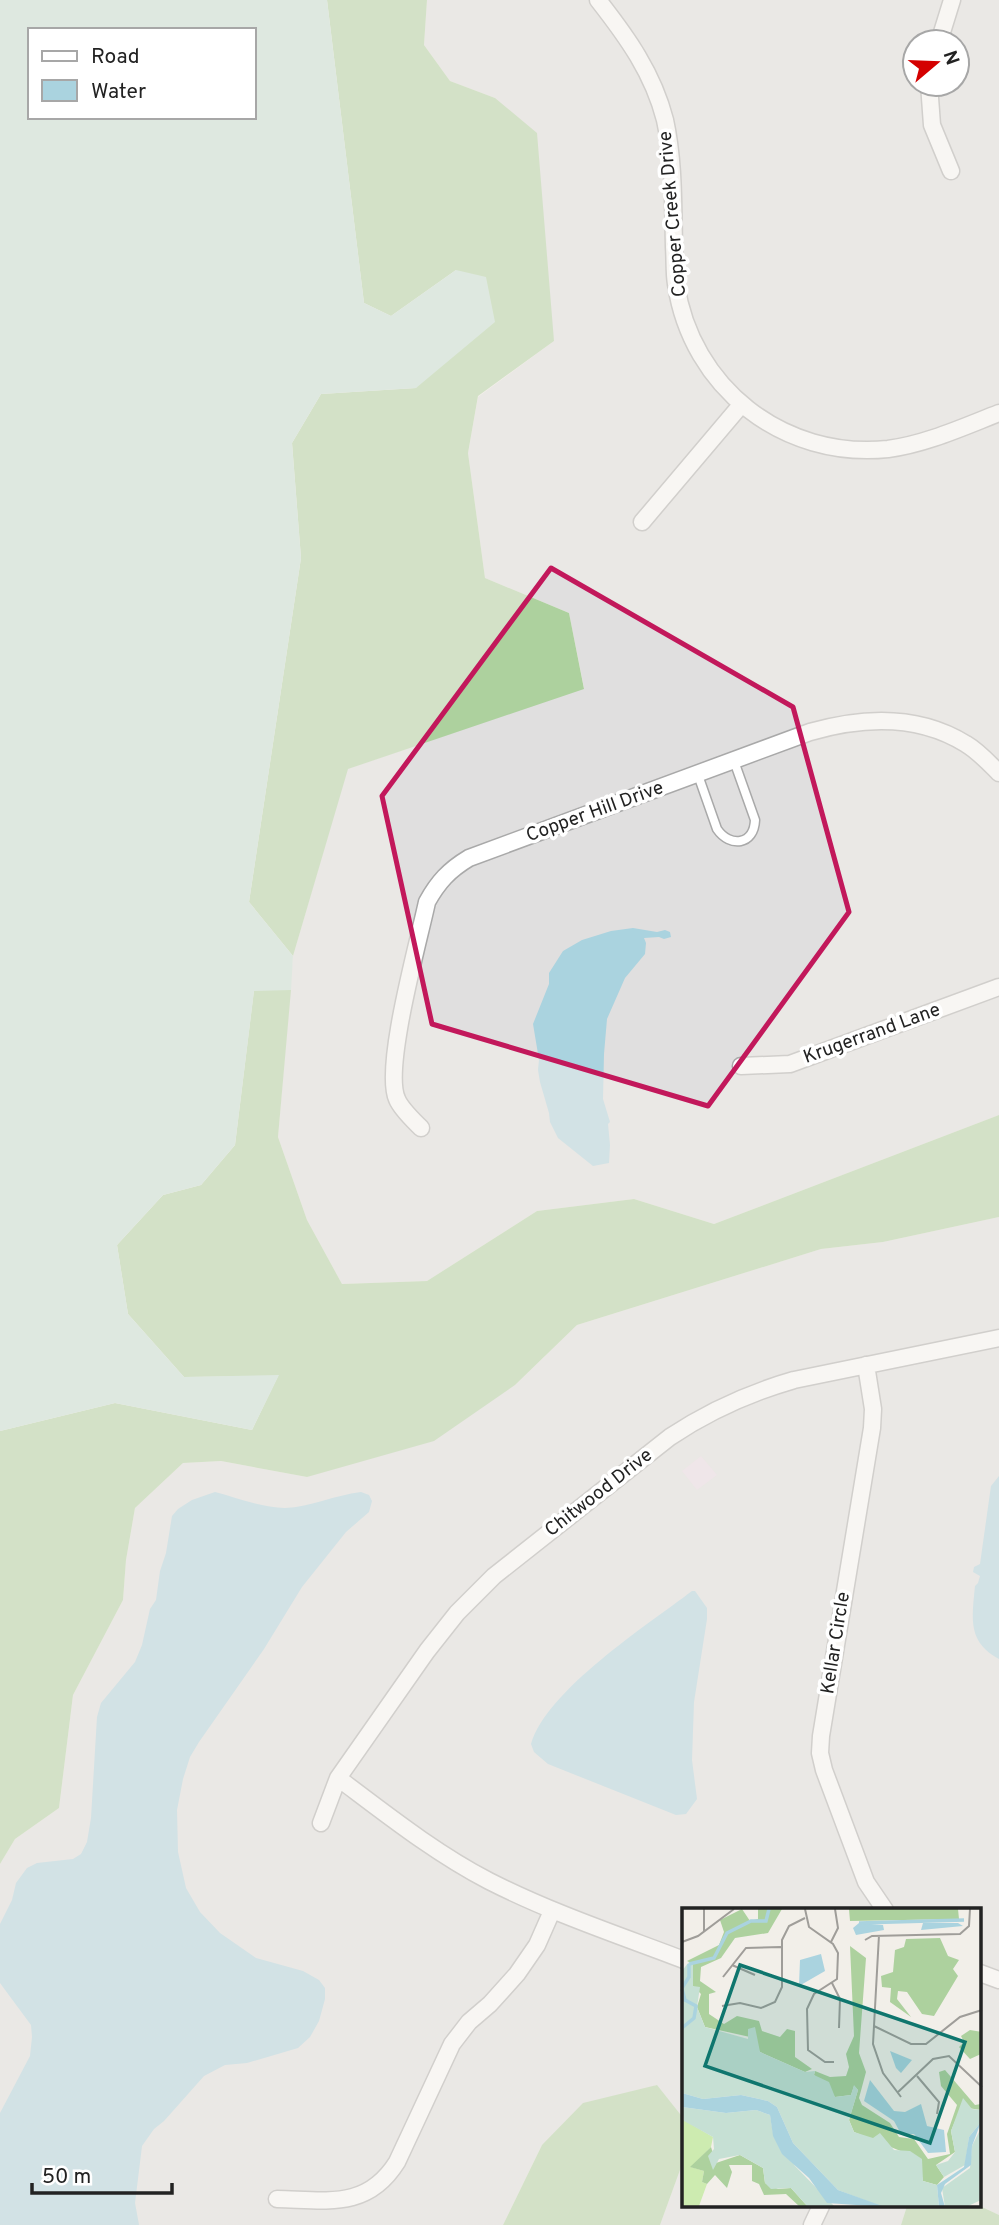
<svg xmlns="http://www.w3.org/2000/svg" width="999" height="2225" font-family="Overpass,sans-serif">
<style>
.residential{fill:#e0dfdf;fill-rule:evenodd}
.industrial{fill:#ebdbe8}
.forest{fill:#add19e}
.wetland{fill:#c6e0d4;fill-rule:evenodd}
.water{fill:#aad3df}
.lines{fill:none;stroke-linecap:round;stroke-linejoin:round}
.lane-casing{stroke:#a9a9a9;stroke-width:11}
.street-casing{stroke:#a9a9a9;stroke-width:19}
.lane{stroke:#fff;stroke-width:8}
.street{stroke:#fff;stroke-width:16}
.marked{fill:none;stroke:#c2185b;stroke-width:5;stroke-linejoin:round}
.labels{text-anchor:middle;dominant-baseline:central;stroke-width:7;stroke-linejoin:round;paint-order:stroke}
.street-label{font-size:19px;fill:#222;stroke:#fff}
.inset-river{fill:none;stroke:#aad3df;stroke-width:3.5}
.inset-road{fill:none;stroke:#9f9d99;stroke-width:2}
.view{fill:#0f766e;fill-opacity:0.15;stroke:#0f766e;stroke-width:3.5}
.inset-edge{fill:none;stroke:#222;stroke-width:3.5}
</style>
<rect width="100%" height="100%" fill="#f2efe9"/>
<path class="residential" d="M427,0h572v1115l-285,109 -80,-25 -97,12 -110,70 -85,3 -35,-64 -29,-83 15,-181 54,-187 237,-81 -15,-75 -84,-35 -17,-125 10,-56 76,-56 -59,-243 -45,-17 -26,-36zM915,42h42v42h-42z
M999,1217v998l-19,-9v-296h-296v209l-28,-34 -114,60 -39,80h-503v-361l15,-25 44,-31 14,-113 50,-95 3,-40 9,-52 48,-45 38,-2 86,16 208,-92 62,-60 244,-76 62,-7z
M684,2159v47h223l-6,19h-241z"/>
<path class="industrial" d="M701,1456l16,19 -20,15 -15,-19z"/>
<path class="forest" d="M327,0h100l-3,45 26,36 45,17 42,35 17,208 -76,55 -10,57 17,125 84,35 15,76 -236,80 -55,187 -44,-54 52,-344 -9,-115 29,-49 95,-6 40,-118 -65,46 -27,-13z
M254,990h37l-13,147 29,83 35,64 85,-3 110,-70 97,-12 80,25 285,-109v102l-116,25 -62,7 -244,76 -62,60 -81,56 -127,36 -86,-16 -38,2 -48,45 -9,52 -3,40 -50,95 -14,113 -44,31 -15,25v-433l115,-28 137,27 26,-54 -94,1 -56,-63 -11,-69 46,-50 38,-10 34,-40z
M657,2085l27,34v40l-24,66h-157l39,-80 41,-42z
M907,2206h73l19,9v10h-98z"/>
<path class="wetland" d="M0,0h327l37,303 27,13 65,-46 30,7 9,45 -79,66 -95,6 -29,49 9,115 -52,344 44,54 -2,34 -37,1 -19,154 -34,40 -38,10 -46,50 11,69 56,63 95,-2 -27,55 -137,-27 -115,28zM30,30h224v87h-224z"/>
<path class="water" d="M633,928l24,4 8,-2 5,2 1,5 -7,2 -5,-2 -15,1 2,5 -1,11 -20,24 -18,41 -3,35 -1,45 7,23 -2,2 2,21 -1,18 -16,3 -35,-28 -8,-16 -1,-9 -9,-31 -2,-12 1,-10 -6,-36 16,-40v-11l14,-22 19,-11 29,-9z
M999,1476v183c-32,-17 -27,-41 -24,-73l3,-3 2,-7 -7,-4 1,-5 6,-3 11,-78z
M215,1492c23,6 47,16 70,16 26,-1 50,-13 76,-16l8,3 3,6 -3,11 -23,20 -44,55 -38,62 -65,93 -9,15 -7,22 -6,31 1,42 8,36 14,24 20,21 36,25 47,13 16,9 6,8v11l-6,22 -9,16 -12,11 -51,15 -22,2 -21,11 -40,45 -10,8 -12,17 -7,57 4,22h-139v-112l30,-57 2,-19 -1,-12 -31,-42v-59l12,-24 4,-17 11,-15 10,-5 36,-4 8,-5 6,-12 4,-24 6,-101 4,-14 34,-41 7,-17 8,-36 6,-9 4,-29 6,-18 6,-37 6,-7 14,-9z
M692,1591h3l12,17v11l-13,83 -2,58 5,39 -11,15 -10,1 -128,-51 -14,-12 -3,-8c16,-54 115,-118 161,-153z"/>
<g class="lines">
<defs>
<path id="lane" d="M698,775l19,54c13,19 37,16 38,-9l-21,-59"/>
<path id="street" d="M598,0c29,37 55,73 67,120 9,41 8,84 9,127 1,12 0,25 2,37 15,103 107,176 212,165 38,-5 75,-22 111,-36
M939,42l13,-42
M929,84l3,41 19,46
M642,522l99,-117
M741,1066l49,-2 209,-77
M421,1128c-8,-8 -20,-19 -24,-29 -14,-31 22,-159 30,-197 11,-20 22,-32 42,-44l341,-126c52,-15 108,-18 156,12 12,7 23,19 33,29
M866,1365l7,44 -1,19 -51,308 -1,17 4,17 42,112 19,28
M338,1778c48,36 97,75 151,103 63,32 129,54 195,79
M321,1823l17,-45 89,-127 30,-38 37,-37 176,-139c39,-26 79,-44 124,-57l205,-42
M980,1973l19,7
M277,2199c49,1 90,11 120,-37l55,-118 17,-22 21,-18 27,-30 20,-29 15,-34
M812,2225l9,-19"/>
</defs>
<use href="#lane" class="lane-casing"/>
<use href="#street" class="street-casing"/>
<use href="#lane" class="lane"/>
<use href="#street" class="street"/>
</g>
<path d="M0 0H999V2225H0ZM551,568l242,139 56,205 -141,194 -276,-82 -50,-228z" fill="#f2efe9" fill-opacity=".55" fill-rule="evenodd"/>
<path class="marked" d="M551,568l242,139 56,205 -141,194 -276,-82 -50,-228z"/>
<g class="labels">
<g class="street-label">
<text transform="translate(673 214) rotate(-95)">Copper Creek Drive</text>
<text transform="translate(595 812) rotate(-20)">Copper Hill Drive</text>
<text transform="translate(872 1034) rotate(-20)">Krugerrand Lane</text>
<text transform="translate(599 1493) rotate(-38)">Chitwood Drive</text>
<text transform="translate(836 1643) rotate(-81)">Kellar Circle</text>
</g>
</g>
<g transform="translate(682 1908)">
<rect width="299" height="299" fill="#f2efe9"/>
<path d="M0,211l31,18 -2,10 -20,20 13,4 -2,11 5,2 -8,22h-17z" fill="#cdebb0"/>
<path d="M60,1l8,12 8,-2v-10h24l-14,24 -33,5 -14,20 -20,9 -1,14 16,11 -7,2v20l15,10 13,-8 22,5 3,10 18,6 7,-8 8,2v26l17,12 -7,3 -45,-20 -10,-15 -45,-10 -8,-20 4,-13 -8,-8v-22l-6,-3 32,-16 5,-13 -4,-12zM167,1h109l1,10 -109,2zM258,30l8,18 11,4 -6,9 5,7 -24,40 -12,-2 -15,-22 -9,-1 -1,8 14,18 -21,-15 1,-14 -9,-1 -1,-11 12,-4 2,-22 9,-3 2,-8zM168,38l16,12 -7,95 7,19 -7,26 3,7 28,18 9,14 15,2 14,20 22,-5 -3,-20 10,-29 -16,-19 -2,-14 6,-2 30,35 6,-1v6l-20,-3 -10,24 4,21 -19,13 8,12 -7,8 -14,-4 -2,-9 -18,-20 -49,-20 -5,-12 9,-30 -4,-4 -3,9 -16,2 -21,-22 1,-4 15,6 16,-1 3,-9 -3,-13 8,-18zM288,122l12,2 -1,22 -11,5 -11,-12 5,-5 -3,-6zM29,239l5,16 24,-8 23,13 2,15 13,6 13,-1 17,19h-8l-14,-13 -22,1 -5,-11 -7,-3v-16h-23l3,7 -5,16 -12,-13 -8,9 -5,-2 2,-11 -14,-4z" fill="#add19e"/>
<path d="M6,55l5,1v22l7,1 -3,20 8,20 43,12v-10l7,-2 5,25 45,20 10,-1 -1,4 15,7 6,15 16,-2 3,-10 4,5 -9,30 5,12 19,6 7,-5 14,17 16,1 12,8 1,22 14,4 2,22 -59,-1 -42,-16 -45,-47 -16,-36 -9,-6 -27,-6 -38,4 -21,-6v-122zM281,190l9,11 9,1v12l-12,15 -4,28 -21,12 -8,-12 12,-4 7,-9 -4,-21zM0,199l44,6 30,-3 14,5 3,18 22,33 40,41h-27l-17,-19 -20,1 -6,-6 -2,-15 -23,-13 -21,4 -6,11 -5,-14 6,-7 -1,-12 -29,-16zM299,220v72l-15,7h-21l-3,-19 28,-20 2,-22z" fill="#c6e0d4"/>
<path d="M177,15l24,2 1,5 -28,5 -3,-7zM241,15h35l5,3 -42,4zM139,46l4,17 -26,15 1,-26zM208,143l22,9 -11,13 -5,-5zM188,172l24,31 11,1 16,-8 6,22 17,4 2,22 -18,1 -14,-19h-13l-7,-13 -30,-20zM0,185l21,6 38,-4 27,6 9,6 16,36 45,47 47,17 -58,-4 -18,-25 -27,-24 -9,-18 -3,-21 -14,-5 -30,3 -44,-6zM299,214l-9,24 -1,19 -26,19 -4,9 4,14h-6l-2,-22 27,-18 5,-30z" fill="#aad3df"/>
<path class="inset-river" d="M177,15l105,-3M7,56l25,-6 13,-25 24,-12h15l3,-12M0,80l7,-11v-13M0,81l3,11 11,6 -2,12 -12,10"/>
<path class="inset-road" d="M22,1v22M123,1l4,18 24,17 5,9 -1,26 -23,15 -7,15 1,41 17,12h9M197,27l-6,109 10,29 18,24M183,32l7,-4 88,-2 9,-8 1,-17M0,34l16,-6 36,-27M149,34l7,-14 -3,-19M50,57l23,10M41,69l23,-29 35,-1M150,75l8,16 -1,29M40,98l18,-3 21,5 14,-6 7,-15v-47l7,-14 16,-8M192,118l37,18h15l34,-27 22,-7M235,168l22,26 -2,12M215,185l36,-34 16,-3 33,31"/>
<path class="view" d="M58,57l225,77 -35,101 -225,-77z"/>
<rect width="299" height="299" class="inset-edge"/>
</g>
<rect x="28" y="28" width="228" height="91" fill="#ffffff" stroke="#a7a7a7" stroke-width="2"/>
<rect x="42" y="51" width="35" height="10" fill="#ffffff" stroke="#a7a7a7" stroke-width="2"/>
<text x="91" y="63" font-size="21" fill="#222222">Road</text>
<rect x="42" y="80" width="35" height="21" fill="#aad3df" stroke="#a7a7a7" stroke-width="2"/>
<text x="91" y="98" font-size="21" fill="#222222">Water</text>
<g transform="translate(936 63) rotate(71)"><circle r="33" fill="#ffffff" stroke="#a7a7a7" stroke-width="2"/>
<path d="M0-5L12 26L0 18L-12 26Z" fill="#d40000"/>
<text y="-10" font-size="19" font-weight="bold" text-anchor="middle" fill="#222222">N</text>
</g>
<path d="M32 2183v10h140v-10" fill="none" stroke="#222222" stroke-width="3.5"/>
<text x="42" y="2183" font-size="21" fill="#222222" stroke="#ffffff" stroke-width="5" paint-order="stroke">50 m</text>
</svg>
